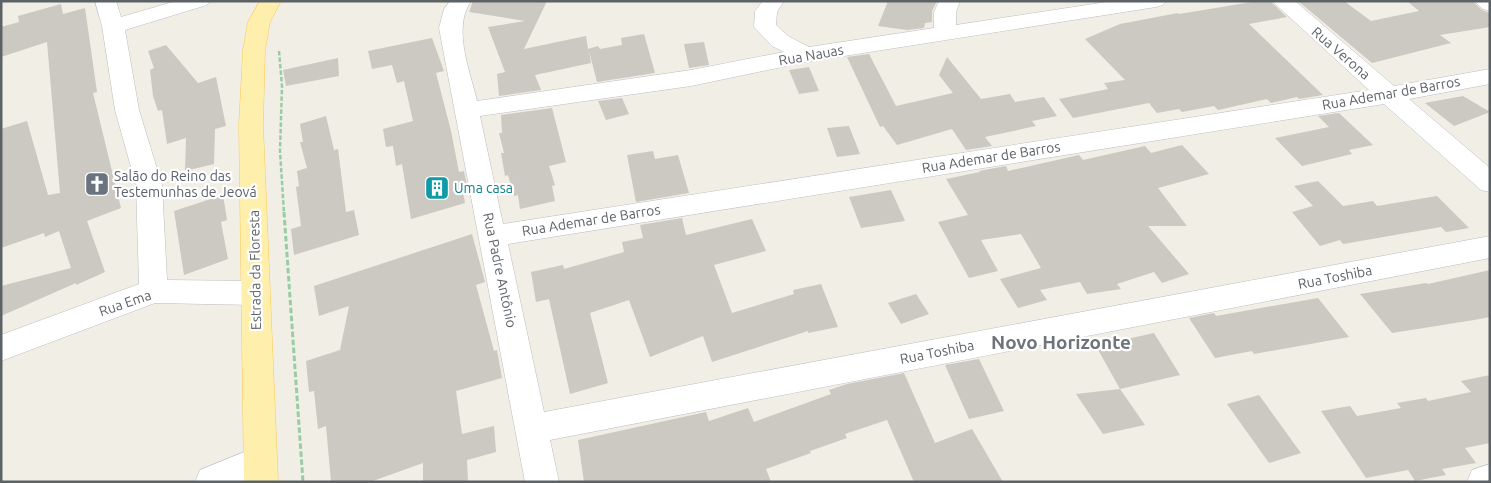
<svg xmlns="http://www.w3.org/2000/svg" width="1491" height="483" font-family="Ubuntu,sans-serif">
<style>
.building{fill:#ccc8c2}
.lines{fill:none;stroke-linecap:round;stroke-linejoin:round}
.minor-casing{stroke:#babdc2;stroke-width:1}
.major-casing{stroke:#fdc852;stroke-width:1}
.path-far1{stroke:#98cca6;stroke-width:2.5;stroke-dasharray:4.5 2;stroke-linecap:butt}
.path{stroke:#98cca6;stroke-width:3;stroke-dasharray:5.5 2.5;stroke-linecap:butt}
.minor{fill:#fff;fill-rule:evenodd}
.major{fill:#ffefac;fill-rule:evenodd}
.labels{text-anchor:middle;dominant-baseline:central;stroke-width:4.5;stroke-linejoin:round;paint-order:stroke}
.street-label{font-size:14px;fill:#5d6267;stroke:#fff}
.worship-label{font-size:14px;fill:#5b616d;stroke:#fff;text-anchor:start}
.culture-label{font-size:14px;fill:#0d838f;stroke:#fff;text-anchor:start}
.district-label{font-size:19px;font-weight:bold;fill:#6e7479;stroke:#fff}
</style>
<rect width="100%" height="100%" fill="#f1eee5"/>
<path class="building" d="M473,1h74l-23,48 62,-13 2,13 10,-3 2,3 22,-4 -1,-7 23,-4 11,39 -58,9 -8,-31 2,12 -56,12 6,15 -42,6 -2,-22 8,-2 -17,-45 37,-6 -56,-9z
M888,1h49l-5,10v11l-7,1 -1,5 -17,2 -29,-4z
M1258,1h12l17,16 -38,7 74,71 -24,4 -2,-2 -26,6 -4,-4 -49,11 -4,-4 -32,6 -3,-3 -22,4 -8,-10 -76,15 -14,-19 49,-10 -4,-6 21,-3 -40,-41 35,-15 58,-11 1,1z
M1298,1h46l27,20 48,-10 -12,-10h65l10,9 8,3v14l-50,8 11,8 -79,20z
M61,4l2,10 22,-6 12,84 -4,1 28,115 -34,13 18,51 -29,13v-2l-75,33v-30l70,-18 -12,-37 -14,6 -1,-4 -43,15v-119l26,-8 21,74 12,-2 -13,-151 -46,15v-30l18,-5 -1,-6z
M432,38l12,33 -8,2 15,58 8,41 5,-1 4,20 -5,1 2,11 -54,16 -9,-55 -6,2 -3,-20 -7,1 -3,-18 30,-8 -9,-40 -7,2 -5,-18 -20,4 -4,-18z
M704,42l5,23 -20,3 -5,-24z
M166,45l32,38 18,-6 10,49 -11,3 -1,35 -29,7 1,-33 -19,6 -5,-34 -4,1 -5,-15 -3,-26 4,-2 -6,-17z
M869,54l27,52 57,-13 -14,-18 8,-18 34,42 29,-5 5,8 29,-5 13,19 -25,5 4,5 -51,11 7,9 -26,4 -14,-21 -55,16 -14,-19 -3,1 -33,-70z
M338,58l1,18 -53,10 -3,-16z
M809,67l10,24 -20,3 -10,-24z
M1463,96l27,16 -36,14 -29,-23z
M622,98l7,16 -23,6 -8,-19z
M552,108l14,54 -17,4 6,19 -3,1 3,15 -35,8 -2,-14 -4,1 -6,-21 -3,1 -4,-23h3l-5,-20h3l-1,-18z
M1339,113l34,32 -24,5 3,4 -50,12 -27,-28 54,-11 -11,-11z
M326,116l8,34 4,-1 8,63 8,-2 5,25 -65,20 -3,-26 10,-3 -5,-39 3,-1 -2,-15 10,-3 -7,-26h3l-3,-18z
M849,126l11,28 -23,3 -10,-29z
M1182,145l27,29 -51,14 29,38h-39l41,48 -27,9 -8,-11 -37,12 4,5 -34,5 -7,-12 -40,8 7,10 -29,8 -18,-29 41,-11 -20,-34 -40,6 17,31 -29,7 -31,-56 30,-7 -22,-36 34,-7 -1,-1 27,-5 2,5 71,-16 4,5 62,-14 6,7z
M653,151l2,8 23,-4 11,38 -53,9 -9,-47z
M1318,181l25,25 30,-5 4,5 60,-10 32,32 -23,4 -5,-5 -98,17 -3,-4 -20,6 -28,-34 21,-6 -19,-20z
M891,190l14,31 -44,7 -12,-31z
M223,195l4,25 -6,2 7,37 -44,16 -10,-64z
M682,218l4,17 66,-16 14,32 -52,14 18,48 62,-19 -1,-4 28,-6 17,43 -30,6v-2l-96,31 -9,-26 -53,21 -21,-57 -39,13 18,70 -38,11 -21,-95 -13,3 -5,-30 32,-7 1,4 60,-17 -2,-10 21,-4 -3,-13z
M472,234l13,48 -9,3 18,66 3,-1 5,28 -46,13 6,43 32,-8 2,26 -29,8 1,22h-45v-19l-53,19h-39l-5,-56 -8,3 -4,-38 -5,1 -3,-31 34,-11 9,-44 -30,10 -5,-30z
M1490,270v47l-16,3 -82,13 -32,-39 66,-11 2,1z
M916,294l13,20 -28,10 -13,-21z
M1318,298l31,39 -95,17 -2,-3 -37,7 -26,-40 25,-5 2,3z
M1154,333l26,42 -60,14 -24,-43z
M979,359l25,52 -35,8 -24,-54z
M904,373l31,70 37,-14 31,53h-89l-27,-62 -42,14 2,4 -37,13 1,2 -45,16 5,13h-187l-6,-42 128,-28 3,9 39,-13 6,14 77,-28 -2,-4 18,-6z
M1490,375v68l-25,5 11,15 -34,6 4,6 -31,6 -7,-11 -42,8 -45,-67 29,-5 7,10 44,-8 -4,-5 29,-5 2,3 43,-9 -10,-11z
M1120,389l25,36 -42,9 -27,-40z
M1259,395l42,58 -32,10 -42,-59z"/>
<g class="lines">
<defs>
<path id="minor" d="M95,1h21l5,16 55,-16h34l-3,4 -82,25 14,80 23,75 5,95 88,1 10,4 4,8 -4,8 -10,4 -100,-2 -154,58v-26l138,-51 -3,-99 -21,-75 -13,-84z
M450,1h21c-19,28 -1,69 6,100l214,-31 93,-18 -12,-6 -18,-19 1,-16 8,-10h21l-7,11 -1,13 12,11 21,11 125,-19v-16l5,-11h21l-4,11v13l157,-24h53l-3,4 -7,2 -350,55 -115,24 -211,30 23,108 866,-134 -97,-89h23l99,85 96,-17v15l-81,15 81,69v24l-9,-2 -97,-86 -876,140 36,168 946,-176v22l-940,182 9,42h-34l-86,-454 5,-19z
M1474,1h16v10l-7,-2z
M259,446l12,5 5,11 -5,11 -20,9h-56l5,-12z
M1490,464v18h-23l5,-12z"/>
<path id="major" d="M260,1h21l-11,21 -5,28 -2,75 15,357h-34l-5,-357 4,-75 5,-28z"/>
</defs>
<use href="#minor" class="minor-casing"/>
<use href="#major" class="major-casing"/>
<path class="path-far1" d="M279,51l3,35 -2,65 4,62"/>
<path class="path" d="M284,212l19,270"/>
<use href="#minor" class="minor"/>
<use href="#major" class="major"/>
</g>
<defs>
<symbol id="church-square" viewBox="-11 -11 22 22"><rect x="-9" y="-9" width="18" height="18" rx="4" fill="#6b7280" stroke="#fff"/><path d="M-1.2-6h2.4v3.5h3.3v2.4h-3.3V6h-2.4V-.1h-3.3v-2.4h3.3Z" fill="#fff"/></symbol>
<symbol id="building-square" viewBox="-11 -11 22 22"><rect x="-9" y="-9" width="18" height="18" rx="4" fill="#0f9aa8" stroke="#fff"/><path d="M-4-6H4V6H1V3H-1V6H-4ZM-2.5-4.3h1.7v1.8h-1.7ZM.8-4.3h1.7v1.8H.8ZM-2.5-1h1.7V.8h-1.7ZM.8-1h1.7V.8H.8Z" fill="#fff"/></symbol>
</defs>
<g fill-rule="evenodd">
<use href="#church-square" x="83" y="170" width="28" height="28"/>
<use href="#building-square" x="423" y="174" width="28" height="28"/>
</g>
<g class="labels">
<g class="street-label">
<text transform="translate(1341 53) rotate(41)">Rua Verona</text>
<text transform="translate(811 55) rotate(-10)">Rua Nauas</text>
<text transform="translate(1391 93) rotate(-10)">Rua Ademar de Barros</text>
<text transform="translate(991 157) rotate(-9)">Rua Ademar de Barros</text>
<text transform="translate(591 220) rotate(-9)">Rua Ademar de Barros</text>
<text transform="translate(255 270) rotate(-91)">Estrada da Floresta</text>
<text transform="translate(500 270) rotate(78)">Rua Padre Antônio</text>
<text transform="translate(1335 277) rotate(-11)">Rua Toshiba</text>
<text transform="translate(125 303) rotate(-19)">Rua Ema</text>
<text transform="translate(937 352) rotate(-11)">Rua Toshiba</text>
</g>
<g class="worship-label">
<text x="114" y="176">Salão do Reino das<tspan x="114" dy="16">Testemunhas de Jeová</tspan></text>
</g>
<g class="culture-label">
<text x="454" y="188">Uma casa</text>
</g>
<g class="district-label">
<text x="1061" y="342">Novo Horizonte</text>
</g>
</g>
<rect width="1491" height="483" fill="none" stroke="#5d6267" stroke-width="5"/>
</svg>
